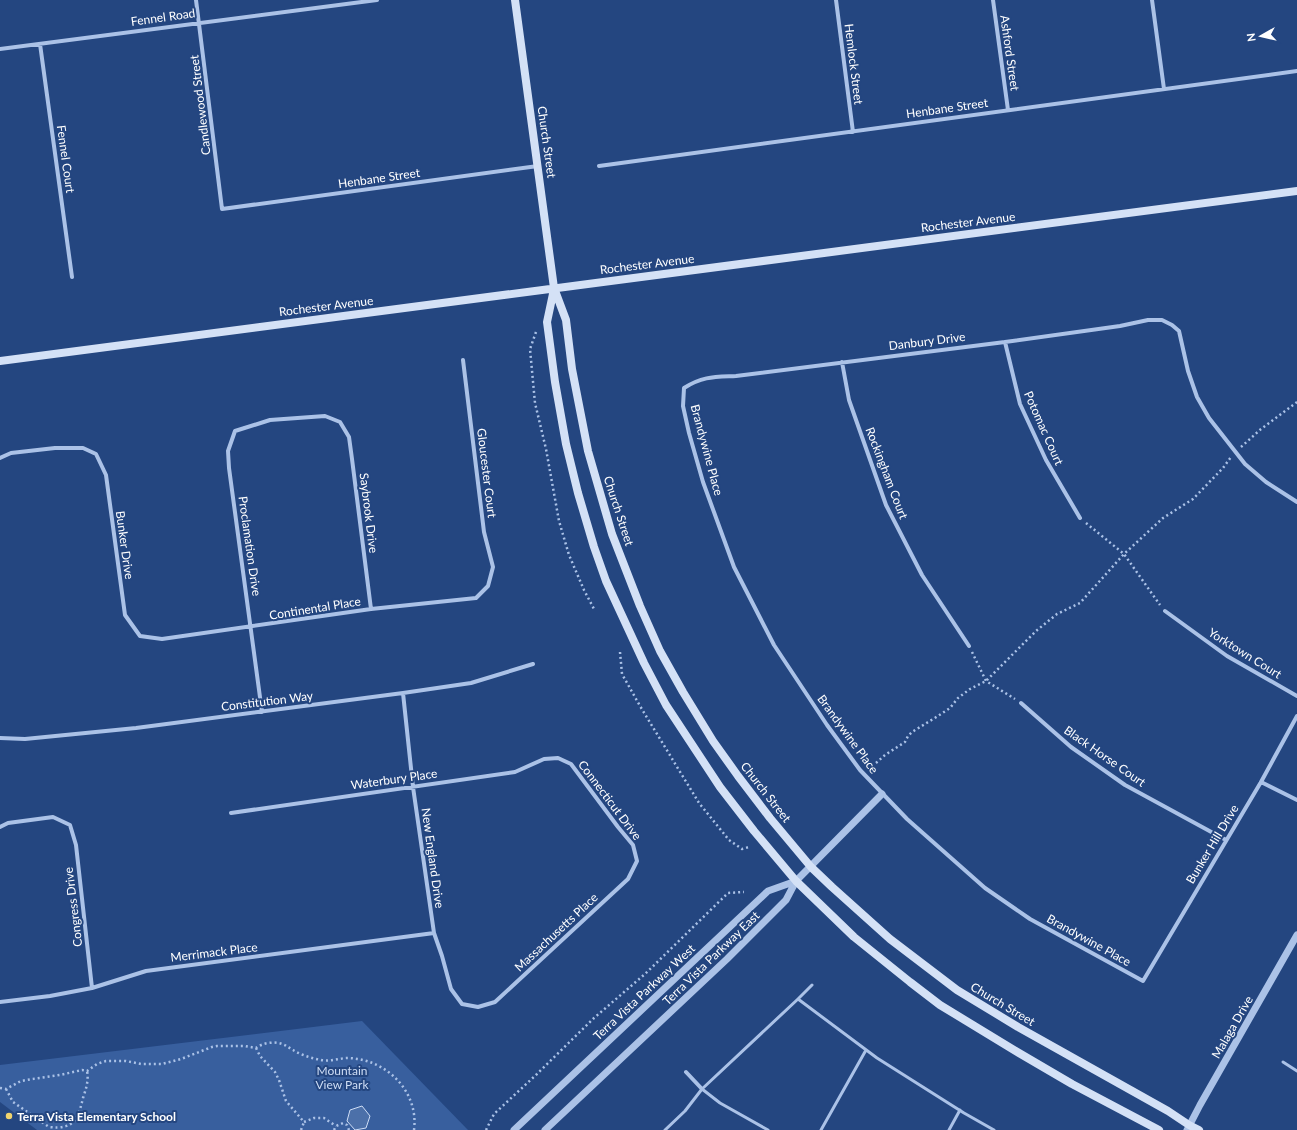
<svg xmlns="http://www.w3.org/2000/svg" width="1297" height="1130" font-family="Lato,sans-serif">
<style>
.green{fill:#385f9e}
.building{fill:#4c70a9;stroke:#ceddf5}
.lines{fill:none;stroke-linecap:round;stroke-linejoin:round}
.path{stroke:#abc2e7;stroke-width:2.5;stroke-dasharray:2 3;stroke-linecap:butt}
.service{stroke:#abc2e7;stroke-width:3}
.minor{stroke:#abc2e7;stroke-width:4}
.tertiary{stroke:#abc2e7;stroke-width:7}
.secondary{stroke:#d4e1f6;stroke-width:8}
.poi-dot{fill:#f1d46e;stroke:#244680;stroke-width:1.5}
.labels{text-anchor:middle;dominant-baseline:central;stroke-width:4;stroke-linejoin:round;paint-order:stroke}
.street-label{font-size:12px;fill:#fff;stroke:#244680}
.park-label{font-size:12px;fill:#ceddf5;stroke:#244680}
.poi-label{font-size:12px;font-weight:bold;fill:#fff;stroke:#244680;text-anchor:start}
</style>
<rect width="100%" height="100%" fill="#244680"/>
<path class="green" d="M362,1021l106,109h-431l-37,-28v-37z"/>
<path class="building" d="M362,1106l8,10 -4,12 -11,2 -8,-9 3,-11z"/>
<g class="lines">
<path class="path" d="M536,332l-6,17 5,54 11,46 13,72 10,34 15,35 10,19
M1241,447l20,-18 36,-27
M1086,523l38,31 36,51
M620,652l2,22 18,32 59,97 30,37 13,9 7,-2
M972,652l14,29 29,18
M876,763l9,-8 20,-13 3,-6 4,-4 26,-16 12,-8 8,-10 12,-9 16,-8 50,-50 21,-17 23,-11 44,-49 39,-36 30,-19 30,-31 8,-11
M256,1048l4,8 15,16 4,8 7,21 18,21
M0,1088l6,1 15,-8 11,-2 28,-4 22,-5 5,1 10,-7 9,-3h20l15,3h21l19,-5 31,-12 5,-1h28l11,2c6,-5 18,-7 26,-4 4,1 7,4 11,6 8,5 18,8 28,10 9,2 18,-2 27,-2 39,1 71,34 66,72
M6,1089l7,13 36,25c25,3 29,-8 34,-29 3,-9 6,-18 4,-27
M304,1122l10,-4h10l12,8
M301,1130l3,-8
M334,1130l2,-4 7,-3 4,2 2,5
M486,1130l8,-16 43,-40 57,-56 51,-44 83,-81 16,-1"/>
<path class="service" d="M798,999l14,-14
M1283,1062l14,9
M702,1089l18,14 48,27
M665,1130l20,-19 17,-22 96,-90 79,59 87,55 30,17
M821,1130l45,-80
M949,1130l11,-20"/>
<path class="minor" d="M196,0l26,209 316,-43
M836,0l17,132
M993,0l15,110
M1152,0l12,89
M40,44l32,233
M0,49l377,-49
M599,166l698,-95
M1005,342l15,62 26,56 34,58
M842,362l7,38 37,105 36,70 47,71
M0,458l11,-5 44,-5h28l13,6 10,21 19,140 15,21 22,3 209,-30 105,-11 12,-12 5,-19 -9,-35 -21,-172
M1297,502l-31,-20 -21,-18 -36,-46 -12,-21 -9,-26 -9,-40 -7,-6 -10,-5h-14l-28,6 -115,16 -269,34c-21,1 -33,0 -52,12l-1,18 6,27 14,49 31,85 40,78 53,80 33,45 47,49 78,69 45,31 113,62 118,-199 36,-66
M1165,611l62,45 70,40
M1021,703l50,44 54,38 101,55
M262,712l-33,-244 -1,-17 7,-20 35,-11 55,-4 15,6 9,15 3,22 19,150
M0,738l25,1 111,-11 267,-35 68,-10 62,-19
M1261,782l36,18
M231,813l284,-41 29,-13 14,-1 13,6 47,63 15,18 4,16 -9,18 -133,123 -17,5 -16,-3 -11,-15 -9,-33 -8,-23 -21,-146 -10,-94
M0,827l8,-4 45,-6 17,8 6,20 16,143
M0,1002l50,-6 42,-8 54,-17 288,-38
M686,1072l16,17"/>
<path class="tertiary" d="M514,1130l254,-239 28,-10
M545,1130l182,-171 59,-59 10,-19 86,-87
M1187,1130l13,-25 97,-170"/>
<path class="secondary" d="M515,0l39,288 12,32 6,49 16,82 24,83 28,72 20,45 23,41 30,49 25,35 32,42 41,49 21,20 58,52 67,51 61,37 150,84 21,14 10,5
M554,289l-7,33 8,60 11,62 12,49 16,54 12,34 38,82 22,42 54,82 34,44 42,50 58,56 56,45 30,23 79,48 53,31 87,46
M0,361l1297,-170"/>
</g>
<circle class="poi-dot" cx="9" cy="1116" r="4"/>
<g class="labels">
<g class="street-label">
<text transform="translate(163 17) rotate(-8)">Fennel Road</text>
<text transform="translate(1010 53) rotate(82)">Ashford Street</text>
<text transform="translate(854 64) rotate(83)">Hemlock Street</text>
<text transform="translate(200 105) rotate(-97)">Candlewood Street</text>
<text transform="translate(947 108) rotate(-8)">Henbane Street</text>
<text transform="translate(547 142) rotate(82)">Church Street</text>
<text transform="translate(66 159) rotate(82)">Fennel Court</text>
<text transform="translate(379 178) rotate(-8)">Henbane Street</text>
<text transform="translate(968 222) rotate(-7)">Rochester Avenue</text>
<text transform="translate(647 264) rotate(-7)">Rochester Avenue</text>
<text transform="translate(326 306) rotate(-7)">Rochester Avenue</text>
<text transform="translate(927 341) rotate(-7)">Danbury Drive</text>
<text transform="translate(1044 428) rotate(66)">Potomac Court</text>
<text transform="translate(707 450) rotate(75)">Brandywine Place</text>
<text transform="translate(487 473) rotate(83)">Gloucester Court</text>
<text transform="translate(887 473) rotate(69)">Rockingham Court</text>
<text transform="translate(619 511) rotate(72)">Church Street</text>
<text transform="translate(369 513) rotate(83)">Saybrook Drive</text>
<text transform="translate(125 545) rotate(82)">Bunker Drive</text>
<text transform="translate(250 546) rotate(82)">Proclamation Drive</text>
<text transform="translate(315 608) rotate(-9)">Continental Place</text>
<text transform="translate(1245 653) rotate(32)">Yorktown Court</text>
<text transform="translate(267 701) rotate(-7)">Constitution Way</text>
<text transform="translate(848 734) rotate(54)">Brandywine Place</text>
<text transform="translate(1105 756) rotate(35)">Black Horse Court</text>
<text transform="translate(394 779) rotate(-8)">Waterbury Place</text>
<text transform="translate(766 792) rotate(52)">Church Street</text>
<text transform="translate(610 800) rotate(53)">Connecticut Drive</text>
<text transform="translate(1212 844) rotate(-59)">Bunker Hill Drive</text>
<text transform="translate(433 858) rotate(82)">New England Drive</text>
<text transform="translate(73 907) rotate(-97)">Congress Drive</text>
<text transform="translate(556 932) rotate(-43)">Massachusetts Place</text>
<text transform="translate(1089 940) rotate(29)">Brandywine Place</text>
<text transform="translate(214 952) rotate(-7)">Merrimack Place</text>
<text transform="translate(711 958) rotate(-44)">Terra Vista Parkway East</text>
<text transform="translate(644 992) rotate(-43)">Terra Vista Parkway West</text>
<text transform="translate(1003 1004) rotate(31)">Church Street</text>
<text transform="translate(1232 1027) rotate(-60)">Malaga Drive</text>
</g>
<g class="park-label">
<text x="342" y="1070">Mountain<tspan x="342" dy="14">View Park</tspan></text>
</g>
<g class="poi-label">
<text x="17" y="1116">Terra Vista Elementary School</text>
</g>
</g>
<g transform="translate(1261 36) rotate(262)" stroke="#244680" stroke-width="3" paint-order="stroke">
<path d="M0-3L7 15L0 10L-7 15Z" fill="#ffffff"/>
<text y="-6" font-size="11" font-weight="bold" text-anchor="middle" fill="#ffffff">N</text>
</g>
</svg>
